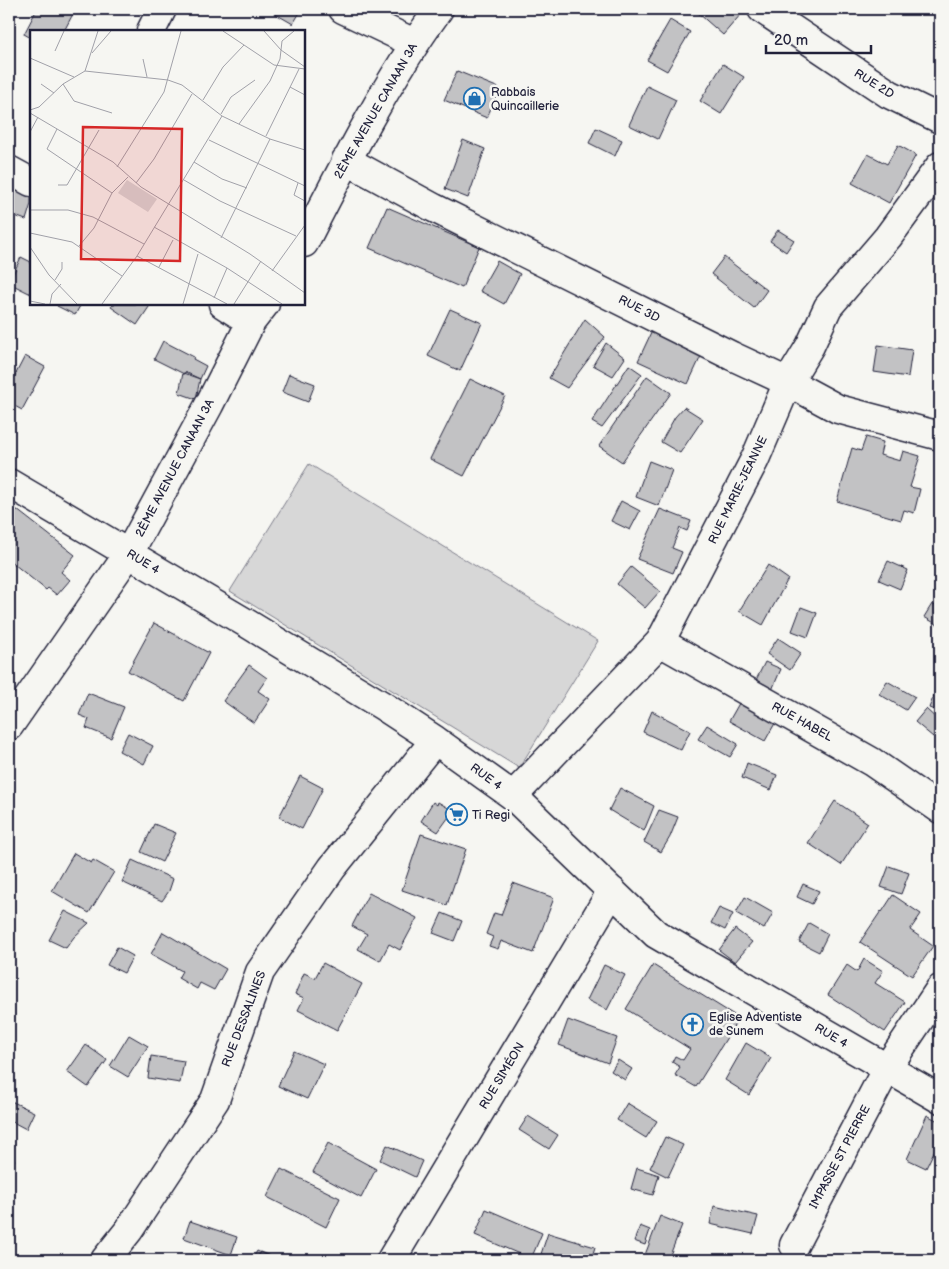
<svg xmlns="http://www.w3.org/2000/svg" width="949" height="1269" font-family="'Balsamiq Sans',sans-serif">
<style>
.green{fill:#d7d7d7;stroke:#7c7c89}
.building{fill:#c2c2c4;stroke:#22223b}
.lines{fill:none;stroke-linecap:round;stroke-linejoin:round}
.minor-casing{stroke:#22223b;stroke-width:31}
.minor{stroke:#f6f6f2;stroke-width:28}
.labels{text-anchor:middle;dominant-baseline:central;stroke-width:5;stroke-linejoin:round;paint-order:stroke}
.street-label{font-size:12px;fill:#22223b;stroke:#f6f6f2}
.poi-label{font-size:12px;fill:#22223b;stroke:#f6f6f2;text-anchor:start}
.inset-road{fill:none;stroke:#a1a1a9;stroke-width:1}
.view{fill:#d62828;fill-opacity:0.15;stroke:#d62828;stroke-width:2.5}
.inset-edge{fill:none;stroke:#22223b;stroke-width:2.5}
</style>
<rect width="100%" height="100%" fill="#f6f6f2"/>
<filter id="ink" filterUnits="userSpaceOnUse"><feTurbulence type="fractalNoise" baseFrequency=".02" numOctaves="2"/><feDisplacementMap in="SourceGraphic" scale="10" xChannelSelector="R" yChannelSelector="G"/><feConvolveMatrix kernelMatrix="1 2 1 2 8 2 1 2 1" color-interpolation-filters="sRGB"/></filter>
<g filter="url(#ink)">
<path class="green" d="M309,464l289,177 -79,127 -289,-177z"/>
<path class="building" d="M37,9h29l8,3 -10,19h-33v7l-7,-4z
M267,9h35l-9,15z
M702,9h33l6,5 -18,21 -25,-22z
M670,20l20,12 -23,39 -20,-11z
M723,64l21,13 -23,37 -21,-13z
M9,66l4,2 -4,13z
M457,71l42,17 -12,30 -43,-18z
M647,86l29,14 -18,39 -29,-14z
M596,128l26,12 -7,16 -26,-13z
M463,140l22,9 -17,49 -23,-9z
M898,145l18,10 -27,48 -37,-20 16,-29 19,10z
M15,180l16,5v19l-5,16 -17,-6v-16z
M387,207l92,40 -17,41 -93,-40z
M778,230l16,10 -8,12 -16,-11z
M21,257l10,5v32l-22,-11z
M724,257l43,33 -13,18 -43,-34z
M497,261l23,13 -16,30 -24,-13z
M58,304h23l-6,11 -18,-9z
M113,304h38l-14,21 -26,-18z
M450,309l32,14 -22,48 -32,-15z
M585,319l20,18 -38,51 -18,-10z
M652,331l50,23 -14,30 -50,-23z
M163,341l31,16 -1,2 13,7 -6,13 -15,-7 -1,2 -30,-15z
M606,343l19,15 -12,18 -20,-11z
M878,345l34,5 -4,27 -34,-5z
M25,356l20,11 -23,43 -13,-7v-16z
M629,365l13,9 -40,54 -10,-6z
M183,373l17,6 -4,20 -17,-6z
M289,374l26,10 -7,18 -26,-10z
M647,376l24,17 -49,69 -23,-16z
M470,379l35,17 -41,80 -34,-17z
M684,407l19,12 -23,34 -19,-11 14,-25z
M866,437l17,5 -3,13 20,6 3,-10 17,5 -10,31 10,2 -6,24 -10,-3 -3,10 -64,-19 15,-53 9,3z
M649,461l23,9 -13,36 -23,-9z
M621,501l19,10 -10,19 -19,-9z
M12,506l63,49 -14,17 9,8 -13,15 -9,-7 -2,2 -37,-30v-50z
M660,509l31,12 -4,10 -7,-3 -8,20 10,4 -9,21 -36,-14z
M888,561l20,9 -8,19 -21,-9z
M768,565l20,14 -25,46 -24,-14z
M631,567l29,24 -15,17 -28,-24z
M932,604l8,5v17l-16,-9z
M801,607l16,6 -9,24 -16,-6z
M154,623l55,30 -25,48 -56,-30z
M778,638l23,15 -11,17 -23,-16z
M765,662l16,7 -9,21 -17,-8z
M249,665l18,13 -9,13 12,8 -16,24 -31,-22z
M940,680v32l-11,-4z
M887,681l28,16 -9,13 -27,-16z
M88,693l36,14 -13,31 -25,-10 3,-9 -10,-4z
M742,698l36,20 -13,23 -36,-20z
M926,709l14,13v6l-7,9 -18,-15z
M652,711l38,20 -9,19 -38,-18z
M707,725l31,19 -8,13 -32,-18z
M128,733l25,13 -9,18 -25,-13z
M747,763l30,12 -6,15 -29,-12z
M300,776l23,12 -21,41 -23,-12z
M620,788l34,18 -10,25 -35,-21z
M835,801l33,22 -27,42 -33,-22z
M433,802l4,3 1,-3 12,7 -3,3 4,2 -13,18 -17,-11z
M659,810l19,7 -8,20 -9,15 -17,-10z
M154,824l22,9 -14,29 -21,-10z
M421,834l45,15 -19,56 -45,-15z
M74,853l17,10 2,-3 21,12 -25,41 -37,-22z
M132,860l41,19 -4,12 -7,10 -40,-19z
M889,866l20,7 -8,21 -20,-7z
M513,883l41,15 -21,55 -32,-12 -3,8 -9,-3 4,-9 -7,-3 8,-21 7,2z
M803,884l16,7 -7,13 -15,-7z
M369,893l48,25 -17,32 -11,-6 -9,17 -22,-12 9,-15 -15,-8z
M893,895l28,19 -11,16 23,16 -21,30 -52,-34 21,-31 1,1z
M745,897l28,16 -9,16 -28,-16z
M719,908l14,6 -8,16 -14,-7z
M65,911l24,12 -15,14 -8,11 -17,-8z
M442,913l20,8 -8,20 -21,-8z
M809,923l19,11 -9,18 -20,-10z
M735,929l17,13 -17,20 -16,-12z
M163,932l63,37 -12,21 -14,-7 -3,6 -19,-11 4,-7 -31,-17z
M117,947l16,9 -9,17 -17,-8z
M864,959l19,12 -8,12 30,19 -20,30 -57,-37 19,-30 10,7z
M323,963l39,21 -25,46 -39,-20 6,-12 -9,-4 9,-21 11,5z
M604,965l21,10 -18,35 -20,-10z
M653,965l86,53 -43,69 -21,-12 5,-8 -8,-5 3,-6 8,4 7,-11 -64,-40z
M568,1020l49,18 -9,25 -49,-18z
M129,1035l19,11 -20,31 -18,-11z
M746,1043l25,15 -22,37 -24,-15z
M86,1045l21,15 -19,27 -21,-15z
M294,1051l30,13 -17,35 -29,-13z
M151,1056l33,5 -4,22 -32,-5z
M618,1060l14,9 -7,11 -14,-9z
M9,1100l25,12 -8,17 -17,-9z
M627,1103l30,18 -11,17 -29,-18z
M927,1115l13,7v17l-14,29 -19,-9z
M528,1116l30,19 -9,14 -30,-19z
M665,1137l18,8 -15,32 -18,-9z
M328,1143l48,26 -15,29 -48,-26z
M387,1145l35,16 -7,16 -35,-17z
M9,1155l6,5 -6,7z
M637,1168l22,7 -6,20 -22,-6z
M281,1169l59,29 -14,29 -59,-30z
M714,1206l44,10 -5,18 -43,-10z
M486,1209l56,24 -11,26 -56,-24z
M660,1216l22,9 -14,35h-25z
M190,1221l47,16 -6,18 -47,-17z
M640,1226l10,4 -5,15 -11,-4z
M548,1233l47,14 -4,13h-28l-22,-6z
M257,1251l17,8 -1,1h-21z
M260,1252l15,6v2h-18z"/>
<g class="lines">
<defs>
<path id="minor" d="M343,9l71,34
M762,9l127,85 51,25
M151,31l11,-22
M346,160l88,48 298,148 56,26 50,27 102,27
M9,170l22,12
M304,243c41,-80 82,-161 135,-234
M223,304l28,18
M9,483l239,141 135,82 52,34 78,56 143,138 284,165
M660,642l212,120 68,47
M9,726l120,-173 80,-148 42,-83 14,-18
M513,796l147,-154 95,-183 33,-77 22,-36 18,-39 60,-70 52,-71
M794,1245l93,-177 53,-79
M105,1260l24,-30 86,-130 45,-128 72,-104 103,-128
M391,1260l221,-369"/>
</defs>
<use href="#minor" class="minor-casing"/>
<use href="#minor" class="minor"/>
</g>
</g>
<defs>
<symbol id="shop-ring" viewBox="-11 -11 22 22"><circle r="9.5" fill="#f6f6f2" stroke="#1f6fb2" stroke-width="1.5"/><path d="M-5-2.5h2.3a2.7 3.5 0 0 1 5.4 0H5L5.5 6h-11ZM-1.5-2.5h3a1.5 2.3 0 0 0-3 0Z" fill="#1f6fb2"/></symbol>
<symbol id="supermarket-ring" viewBox="-11 -11 22 22"><circle r="9.5" fill="#f6f6f2" stroke="#1f6fb2" stroke-width="1.5"/><path d="M-6-5.5h2.5l.6 2H6L4.5 2H-2.5L-4.4-4H-6ZM-1.5 3.2a1.3 1.3 0 1 0 .1 0ZM3 3.2a1.3 1.3 0 1 0 .1 0Z" fill="#1f6fb2"/></symbol>
<symbol id="church-ring" viewBox="-11 -11 22 22"><circle r="9.5" fill="#f6f6f2" stroke="#1f6fb2" stroke-width="1.5"/><path d="M-1.2-6h2.4v3.5h3.3v2.4h-3.3V6h-2.4V-.1h-3.3v-2.4h3.3Z" fill="#1f6fb2"/></symbol>
</defs>
<g fill-rule="evenodd">
<use href="#shop-ring" x="462" y="86" width="25" height="25"/>
<use href="#supermarket-ring" x="444" y="802" width="25" height="25"/>
<use href="#church-ring" x="680" y="1012" width="25" height="25"/>
</g>
<g class="labels">
<g class="street-label">
<text transform="translate(874 84) rotate(32)">RUE 2D</text>
<text transform="translate(376 111) rotate(-60)">2ÈME AVENUE CANAAN 3A</text>
<text transform="translate(639 309) rotate(27)">RUE 3D</text>
<text transform="translate(175 468) rotate(-62)">2ÈME AVENUE CANAAN 3A</text>
<text transform="translate(738 490) rotate(-64)">RUE MARIE-JEANNE</text>
<text transform="translate(143 562) rotate(31)">RUE 4</text>
<text transform="translate(802 722) rotate(29)">RUE HABEL</text>
<text transform="translate(486 777) rotate(36)">RUE 4</text>
<text transform="translate(244 1019) rotate(-69)">RUE DESSALINES</text>
<text transform="translate(831 1036) rotate(30)">RUE 4</text>
<text transform="translate(502 1076) rotate(-59)">RUE SIMÉON</text>
<text transform="translate(840 1157) rotate(-62)">IMPASSE ST PIERRE</text>
</g>
<g class="poi-label">
<text x="491" y="92">Rabbais<tspan x="491" dy="14">Quincaillerie</tspan></text>
<text x="472" y="815">Ti Regi</text>
<text x="709" y="1017">Eglise Adventiste<tspan x="709" dy="14">de Sunem</tspan></text>
</g>
</g>
<g transform="translate(30 30)">
<rect width="275" height="275" fill="#f6f6f2"/>
<path d="M97,150l30,19 -9,13 -30,-19z" fill="#d7d7d7"/>
<path class="inset-road" d="M193,1l51,34 31,4M234,1l17,19 24,17M25,21l9,-20M62,23l19,-22M0,28l44,19M113,29l4,18M55,41l13,-40M11,54l13,9M33,54l11,17 38,12M260,57l15,8M173,70l20,-33 21,-22M0,80l9,-3 24,-23 22,-13 83,9 14,5 40,31 48,23 35,11M0,83l83,49 28,25 109,67 55,39M191,84l10,-17 24,-17M209,94l31,-43 10,-22 2,-18 12,-10M27,99l-10,20 65,44M0,102l8,-15M236,106l33,-67M179,110l96,46M164,132l28,17 25,9M87,137l47,-75 17,-61M154,150l36,21 76,35M106,153l18,-24 38,-65M268,153l-4,12 11,6M28,155h9l32,-55M0,180h38l25,7 51,27M124,197l73,41 55,36M0,203l42,9 50,34M191,208l49,-99M49,216l15,-18 18,-35 16,-16M0,217l19,28 28,29M107,226l90,48M129,237l14,-27M242,241l33,-46M25,250l7,-11v-7M184,268l13,-30M0,271l15,3M20,274l2,-10 9,-10M72,274l35,-48 85,-140M153,274l15,-50M204,274l27,-43"/>
<path class="view" d="M53,97l99,2 -2,132 -99,-2z"/>
<rect width="275" height="275" class="inset-edge"/>
</g>
<rect width="949" height="1269" fill="none" stroke="#f6f6f2" stroke-width="30"/>
<rect x="15" y="15" width="919" height="1239" fill="none" stroke="#22223b" stroke-width="2" filter="url(#ink)"/>
<path d="M766 45v8h105v-8" fill="none" stroke="#22223b" stroke-width="2.5"/>
<text x="774" y="45" font-size="15" fill="#22223b" stroke="#f6f6f2" stroke-width="4" paint-order="stroke">20 m</text>
</svg>
